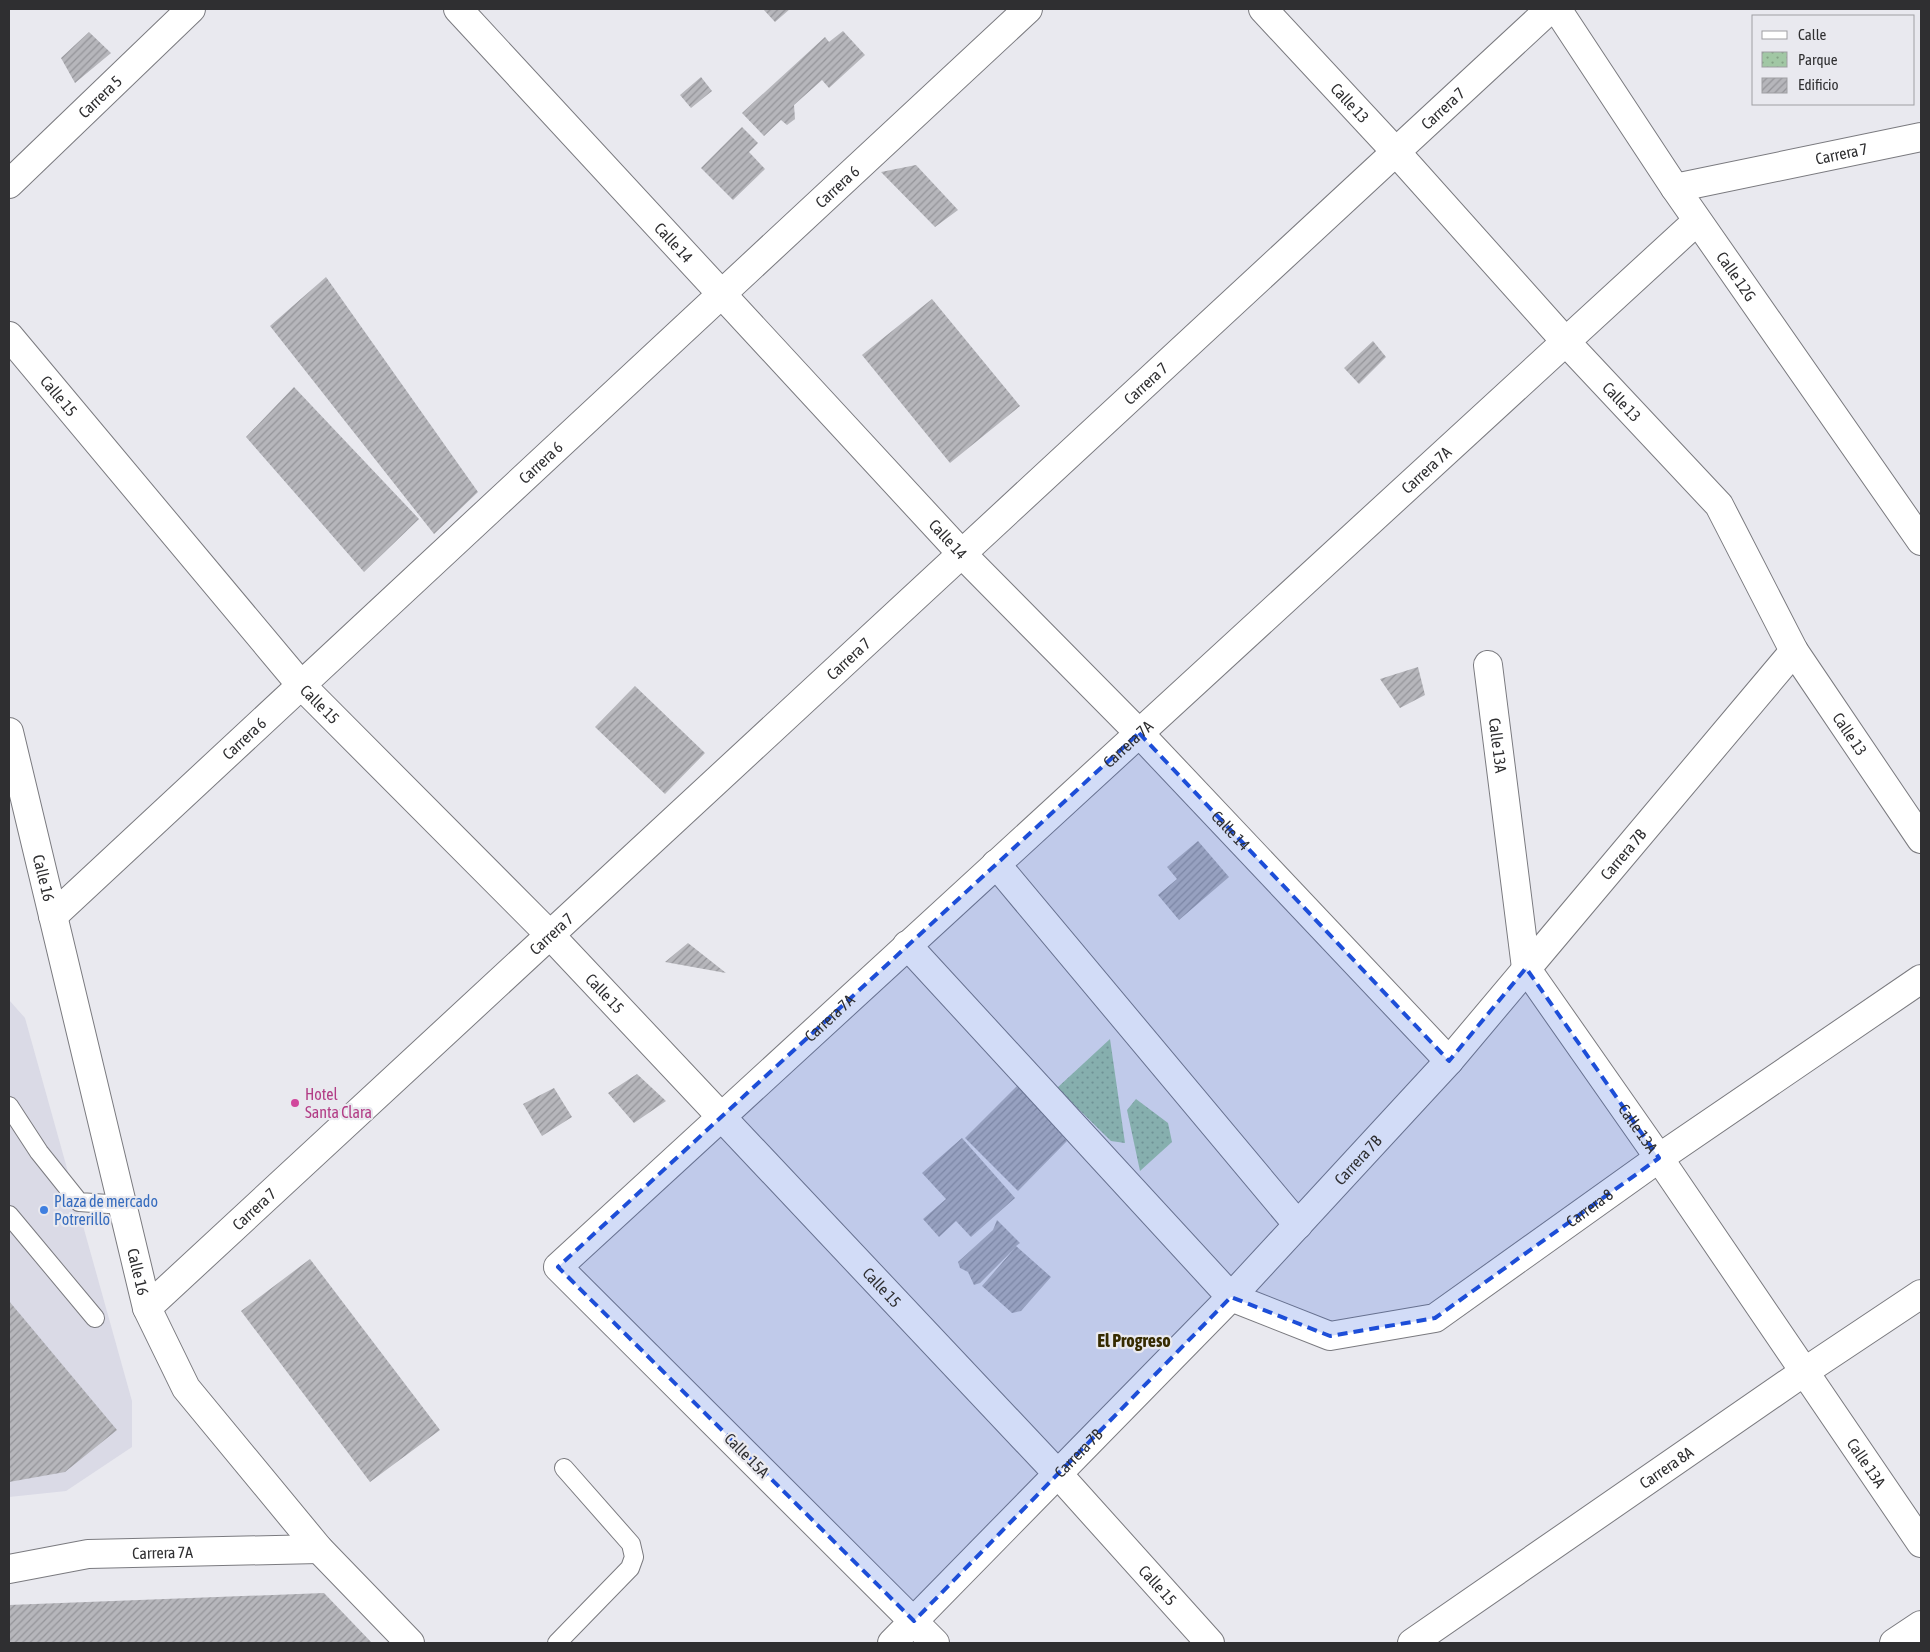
<svg xmlns="http://www.w3.org/2000/svg" width="1930" height="1652" font-family="'Asap Condensed',sans-serif">
<style>
.built{fill:#dadae6}
.park{fill:url(#park-dots)}
.building{fill:url(#building-hatch)}
.lines{fill:none;stroke-linecap:round;stroke-linejoin:round}
.service-casing{stroke:#7a7a7f;stroke-width:20}
.minor-casing{stroke:#7a7a7f;stroke-width:30}
.secondary-casing{stroke:#7a7a7f;stroke-width:30}
.service{stroke:#fff;stroke-width:18}
.minor{stroke:#fff;stroke-width:28}
.secondary{stroke:#fff;stroke-width:28}
.marked{fill:#1d4ed8;fill-opacity:0.2;stroke:#1d4ed8;stroke-width:4;stroke-dasharray:10 6;stroke-linejoin:round}
.hotel-dot{fill:#d1479c;stroke:#e9e9ef;stroke-width:2}
.shop-dot{fill:#3f7fe0;stroke:#e9e9ef;stroke-width:2}
.labels{text-anchor:middle;dominant-baseline:central;stroke-width:4.5;stroke-linejoin:round;paint-order:stroke}
.street-label{font-size:16px;fill:#2f2f31;stroke:#e9e9ef}
.hotel-label{font-size:16px;fill:#b23c85;stroke:#e9e9ef;text-anchor:start}
.shop-label{font-size:16px;fill:#366cbe;stroke:#e9e9ef;text-anchor:start}
.neighbourhood-label{font-size:18px;font-weight:bold;fill:#362b00;stroke:#e9e9ef}
</style>
<defs>
<pattern id="park-dots" width="8" height="8" patternUnits="userSpaceOnUse" patternTransform="scale(1.25)"><rect width="8" height="8" fill="#a1c7a4"/><path d="M2 2h.1M6 6h.1" fill="none" stroke="#84a286" stroke-width="1.8" stroke-linecap="round"/></pattern>
<pattern id="building-hatch" width="6" height="6" patternUnits="userSpaceOnUse" patternTransform="scale(1.25)"><rect width="6" height="6" fill="#b6b6bb"/><path d="M-1 1l2-2M0 6l6-6M5 7l2-2" fill="none" stroke="#949499"/></pattern>
</defs>
<rect width="100%" height="100%" fill="#e9e9ef"/>
<path class="built" d="M9,1000l16,18 107,383v46l-66,44 -57,6z"/>
<path class="park" d="M1110,1039l15,104 -14,-2 -54,-53z
M1136,1099l32,24 4,19 -32,29 -13,-61z"/>
<path class="building" d="M763,9h27l-15,13z
M843,31l22,24 -36,33 -7,-8 -28,25 1,14 -8,6 -6,-5 -17,16 -22,-23 83,-76 4,5z
M89,32l22,21 -36,30 -14,-25z
M701,77l11,14 -21,17 -11,-13z
M742,127l16,16 -9,9 16,17 -32,31 -32,-32z
M916,165l42,45 -23,17 -54,-55z
M326,277l152,215 -44,42 -164,-208z
M932,299l88,107 -70,57 -88,-108z
M1373,341l13,16 -27,27 -15,-16z
M294,387l125,132 -55,53 -118,-135z
M1418,667l7,28 -25,13 -20,-29z
M635,686l70,67 -40,41 -70,-67z
M1198,841l31,36 -50,43 -21,-25 19,-16 -10,-12z
M688,943l38,30 -61,-11z
M637,1074l29,27 -32,22 -26,-30z
M1018,1085l49,56 -49,50 -53,-53z
M554,1088l18,29 -30,19 -19,-32z
M962,1138l53,60 -44,39 -15,-16 -17,16 -16,-18 23,-20 -24,-26z
M997,1220l23,23 -4,3 35,31 -30,34 -9,2 -30,-27 33,-38 -35,35 -6,2 -6,-13 -8,-4 -2,-6 35,-32z
M310,1259l130,171 -70,52 -129,-171z
M9,1301l108,129 -52,42 -56,10z
M324,1593l48,50h-363v-38z"/>
<g class="lines">
<defs>
<path id="service" d="M9,1106l30,46 40,50 44,3
M9,1215l86,103
M557,1643l73,-75 4,-11 -3,-13 -67,-76"/>
<g id="minor">
<path id="s1" d="M458,9l504,545 177,179 310,328"/>
<path id="s2" d="M1263,9l133,143 170,190 153,163 75,146 127,188"/>
<path id="s3" d="M1557,9l118,179 246,353"/>
<path id="s4" d="M9,184l182,-175"/>
<path id="s5" d="M1675,188l246,-51"/>
<path id="s6" d="M9,336l292,349 249,250 508,539 152,169"/>
<path id="s7" d="M1488,665l38,303 133,190 262,385"/>
<path id="s8" d="M9,732l138,576 39,80 133,161 91,94"/>
<path d="M996,864l302,361"/>
<path id="s9" d="M53,916l975,-907"/>
<path id="s10" d="M907,945l324,352 99,39 105,-18 224,-160 262,-179"/>
<path id="s11" d="M147,1308l1403,-1299"/>
<path id="s12" d="M9,1569l79,-15 231,-5"/>
<path id="s13" d="M892,1643l339,-346 218,-236 345,-410"/>
<path id="s14" d="M935,1643l-377,-376 1139,-1046"/>
<path id="s15" d="M1412,1643l392,-271 117,-78"/>
</g>
<path id="secondary" d="M1894,1643l27,-18"/>
</defs>
<use href="#service" class="service-casing"/>
<use href="#minor" class="minor-casing"/>
<use href="#secondary" class="secondary-casing"/>
<use href="#service" class="service"/>
<use href="#minor" class="minor"/>
<use href="#secondary" class="secondary"/>
</g>
<path class="marked" d="M1139,733l310,328 77,-93 133,190 -224,160 -105,18 -99,-39 -317,324 -356,-354z"/>
<circle class="hotel-dot" cx="295" cy="1103" r="5"/>
<circle class="shop-dot" cx="44" cy="1210" r="5"/>
<g class="labels">
<g class="street-label">
<text stroke="none"><textPath href="#s4" startOffset="126">Carrera 5</textPath></text>
<text stroke="none"><textPath href="#s2" startOffset="128">Calle 13</textPath></text>
<text stroke="none"><textPath href="#s11" startOffset="1766">Carrera 7</textPath></text>
<text stroke="none"><textPath href="#s5" startOffset="170">Carrera 7</textPath></text>
<text stroke="none"><textPath href="#s9" startOffset="1071">Carrera 6</textPath></text>
<text stroke="none"><textPath href="#s1" startOffset="318">Calle 14</textPath></text>
<text stroke="none"><textPath href="#s3" startOffset="322">Calle 12G</textPath></text>
<text stroke="none"><textPath href="#s11" startOffset="1361">Carrera 7</textPath></text>
<text stroke="none"><textPath href="#s6" startOffset="78">Calle 15</textPath></text>
<text stroke="none"><textPath href="#s2" startOffset="532">Calle 13</textPath></text>
<text stroke="none"><textPath href="#s9" startOffset="666">Carrera 6</textPath></text>
<text stroke="none"><textPath href="#s14" startOffset="1711">Carrera 7A</textPath></text>
<text stroke="none"><textPath href="#s1" startOffset="722">Calle 14</textPath></text>
<text stroke="none"><textPath href="#s11" startOffset="956">Carrera 7</textPath></text>
<text stroke="none"><textPath href="#s6" startOffset="482">Calle 15</textPath></text>
<text stroke="none"><textPath href="#s2" startOffset="938">Calle 13</textPath></text>
<text stroke="none"><textPath href="#s9" startOffset="261">Carrera 6</textPath></text>
<text stroke="none"><textPath href="#s14" startOffset="1306">Carrera 7A</textPath></text>
<text stroke="none"><textPath href="#s7" startOffset="81">Calle 13A</textPath></text>
<text stroke="none"><textPath href="#s1" startOffset="1128">Calle 14</textPath></text>
<text stroke="none"><textPath href="#s13" startOffset="1076">Carrera 7B</textPath></text>
<text stroke="none"><textPath href="#s8" startOffset="150">Calle 16</textPath></text>
<text stroke="none"><textPath href="#s11" startOffset="551">Carrera 7</textPath></text>
<text stroke="none"><textPath href="#s6" startOffset="888">Calle 15</textPath></text>
<text stroke="none"><textPath href="#s14" startOffset="901">Carrera 7A</textPath></text>
<text stroke="none"><textPath href="#s7" startOffset="501">Calle 13A</textPath></text>
<text stroke="none"><textPath href="#s13" startOffset="671">Carrera 7B</textPath></text>
<text stroke="none"><textPath href="#s10" startOffset="881">Carrera 8</textPath></text>
<text stroke="none"><textPath href="#s11" startOffset="146">Carrera 7</textPath></text>
<text stroke="none"><textPath href="#s8" startOffset="555">Calle 16</textPath></text>
<text stroke="none"><textPath href="#s6" startOffset="1292">Calle 15</textPath></text>
<text stroke="none"><textPath href="#s13" startOffset="266">Carrera 7B</textPath></text>
<text transform="translate(747 1455) rotate(45)">Calle 15A</text>
<text stroke="none"><textPath href="#s7" startOffset="906">Calle 13A</textPath></text>
<text stroke="none"><textPath href="#s15" startOffset="309">Carrera 8A</textPath></text>
<text stroke="none"><textPath href="#s12" startOffset="155">Carrera 7A</textPath></text>
<text stroke="none"><textPath href="#s6" startOffset="1698">Calle 15</textPath></text>
</g>
<g class="hotel-label">
<text x="305" y="1094">Hotel<tspan x="305" dy="18">Santa Clara</tspan></text>
</g>
<g class="shop-label">
<text x="54" y="1201">Plaza de mercado<tspan x="54" dy="18">Potrerillo</tspan></text>
</g>
<g class="neighbourhood-label">
<text x="1134" y="1340">El Progreso</text>
</g>
</g>
<rect width="1930" height="1652" fill="none" stroke="#2f2f31" stroke-width="20"/>
<rect x="1752" y="15" width="162" height="90" fill="#e9e9ef" stroke="#9f9fa3"/>
<rect x="1762" y="31" width="25" height="8" fill="#ffffff" stroke="#9f9fa3"/>
<text x="1798" y="40" font-size="15" fill="#2f2f31">Calle</text>
<rect x="1762" y="52" width="25" height="15" fill="url(#park-dots)" stroke="#9f9fa3"/>
<text x="1798" y="65" font-size="15" fill="#2f2f31">Parque</text>
<rect x="1762" y="78" width="25" height="15" fill="url(#building-hatch)" stroke="#9f9fa3"/>
<text x="1798" y="90" font-size="15" fill="#2f2f31">Edificio</text>
</svg>
